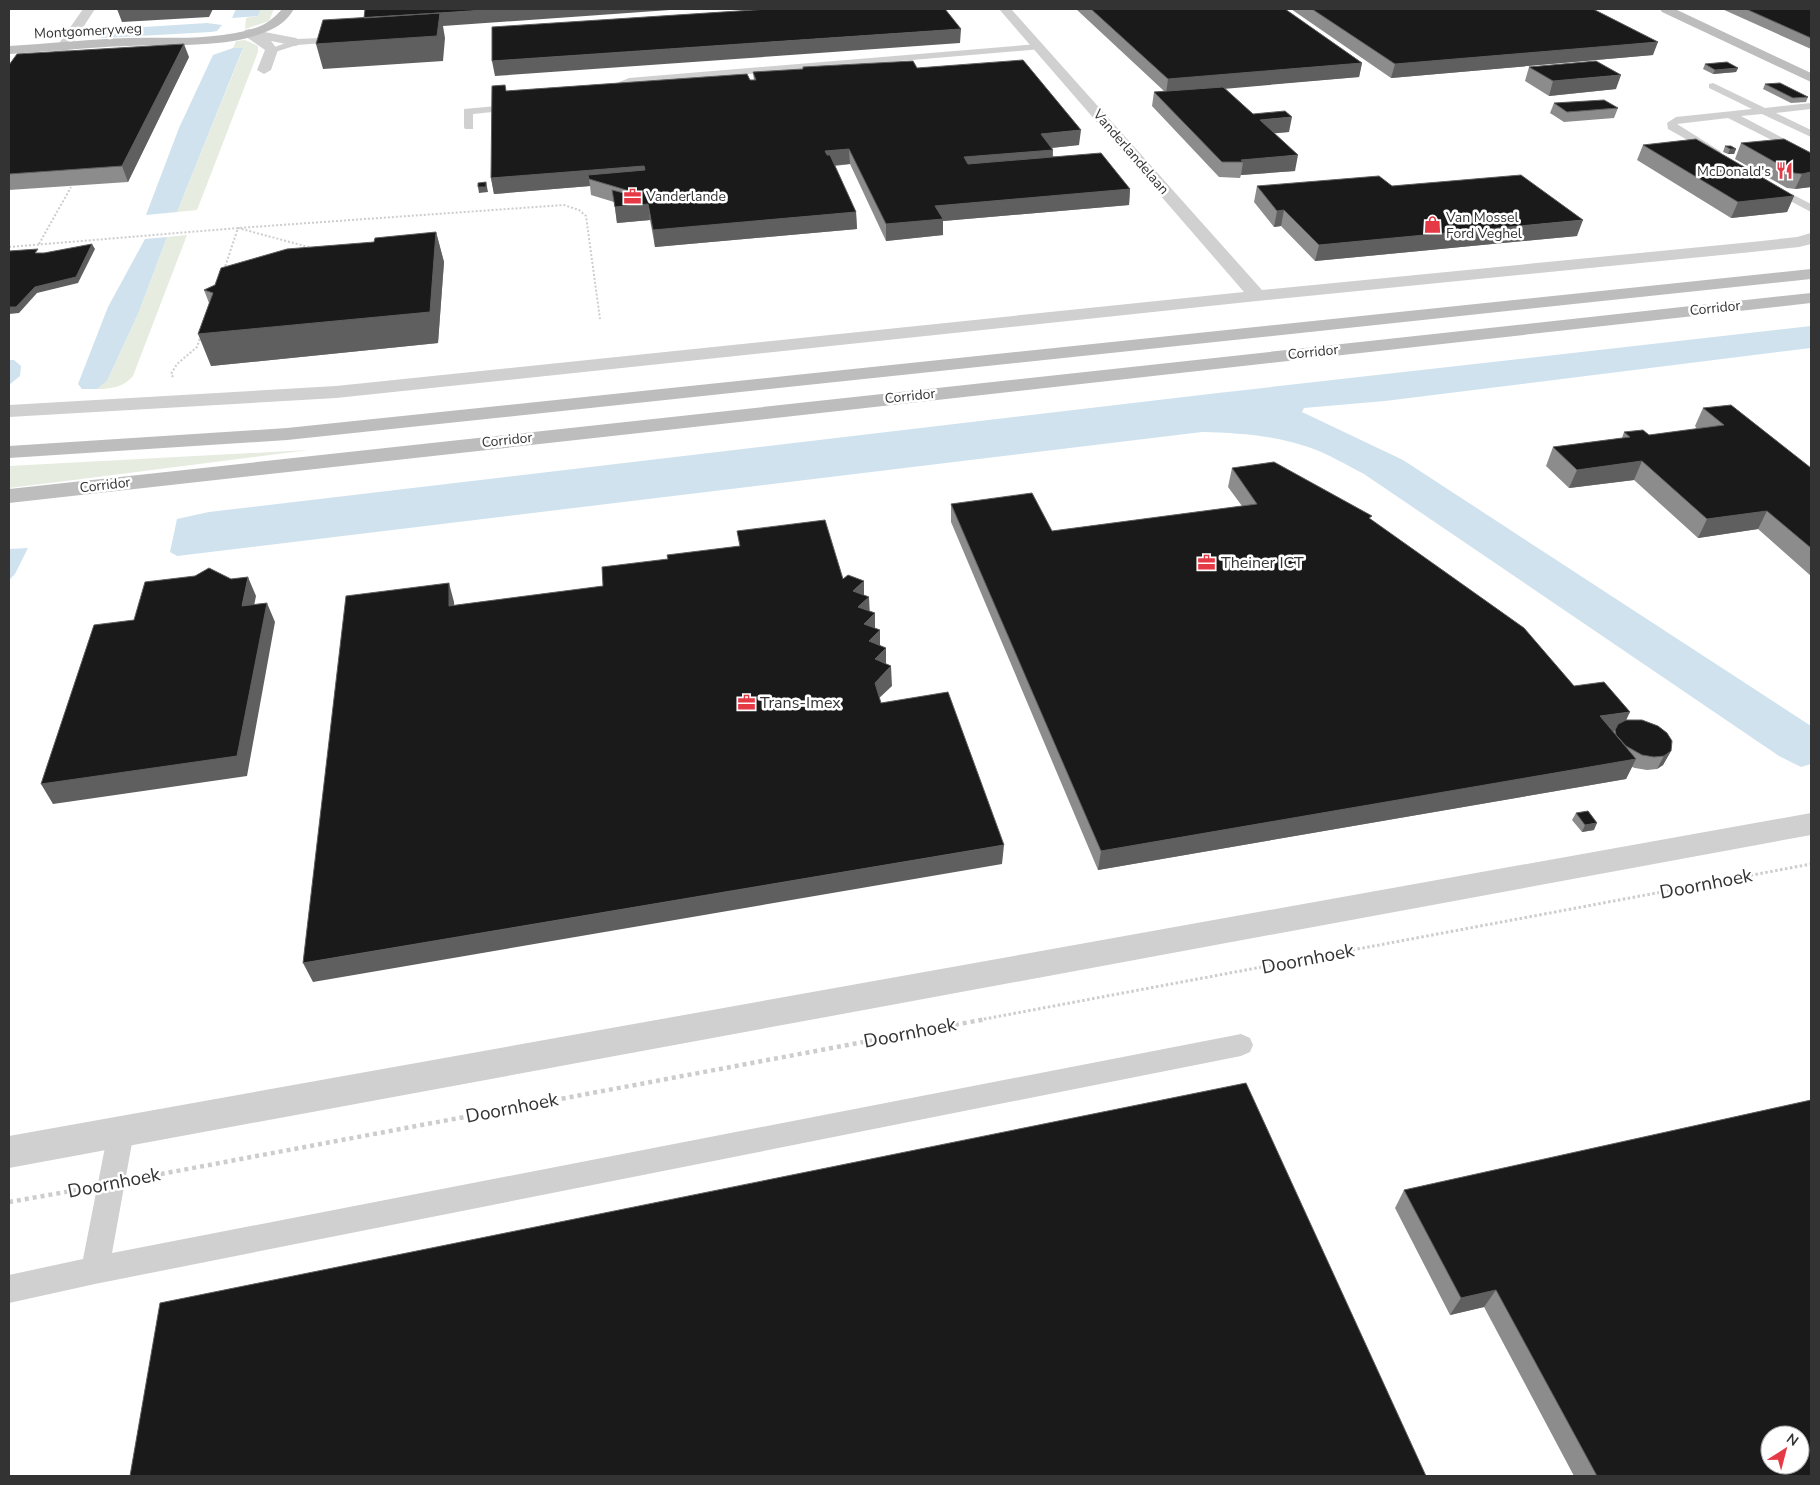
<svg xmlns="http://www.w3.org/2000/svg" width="1820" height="1485" font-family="'Nunito Sans',sans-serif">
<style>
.green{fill:#e6ecdf}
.water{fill:#cfe2ee}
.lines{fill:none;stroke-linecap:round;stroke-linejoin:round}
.path-far2{stroke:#cdcdcd;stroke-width:2;stroke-dasharray:2 2;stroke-linecap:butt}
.path-far1{stroke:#cdcdcd;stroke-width:3;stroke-dasharray:2.5 2.5;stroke-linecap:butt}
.path{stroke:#cdcdcd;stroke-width:4.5;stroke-dasharray:4 4;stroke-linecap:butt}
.lane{fill:#d0d0d0;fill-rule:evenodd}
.street{fill:#d0d0d0;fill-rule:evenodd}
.secondary{fill:#bdbdbd;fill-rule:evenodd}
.wall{fill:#8c8c8c}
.shaded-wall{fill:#5f5f5f}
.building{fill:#1a1a1a;stroke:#5f5f5f;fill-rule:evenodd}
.labels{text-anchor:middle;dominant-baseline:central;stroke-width:5;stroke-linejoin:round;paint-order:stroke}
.far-street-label{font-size:14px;fill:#333;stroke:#fff}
.far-poi-label{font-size:14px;fill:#333;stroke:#fff;text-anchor:start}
.poi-label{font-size:16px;fill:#333;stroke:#fff;text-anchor:start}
.near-street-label{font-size:19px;fill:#333;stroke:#fff}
</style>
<rect width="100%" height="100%" fill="#fff"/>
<path class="green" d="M261,9h13l-5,12 -24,8 1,-11 12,-2z
M245,40l13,6v6l-61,158 -20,2 66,-163 -10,-1 3,-7z
M187,235l-54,141c-9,11 -22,13 -36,13l10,-8 31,-67 29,-77z
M309,450l-267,34 -33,4v-22z"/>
<path class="water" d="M236,9h25l-3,7 -26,2z
M207,23l15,2 -5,6 -6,1 -108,6 -5,-1 2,-5 13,-3z
M233,48h10l-66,164 -31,3 33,-87 34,-73z
M167,237l-29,77 -31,67 -10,8h-15l-4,-5 30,-77 37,-68z
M1811,326v22l-426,53 -81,7 -2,4 101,48 408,266v38l-10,3 -22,-11 -415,-282c-18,-9 -37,-21 -56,-27 -35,-12 -70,-14 -106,-15l-1025,124 -7,-4 7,-33 32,-7 1009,-119z
M9,360h5l7,6 -1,10 -11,9z
M28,548l-13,26 -6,6v-31z"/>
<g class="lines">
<path class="path-far2" d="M39,244l32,-57
M9,247l229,-19 326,-23 15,5 7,6 14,103
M224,270l14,-42 74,20
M173,377l-2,-3 6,-10 20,-17 4,-12"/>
<path class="path-far1" d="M979,1020l832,-156"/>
<path class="path" d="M145,1177l841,-158
M9,1202l68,-12"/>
<path class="lane" d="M321,38l5,3 -2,2 -27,2 -25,8 -5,-3 29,-11z
M1038,44l3,1v4l-410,35 -30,11 -5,-3 33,-14z
M1713,83l52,25 46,-5v6l-35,4 35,17v7l-49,-23 -21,2 70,37v7l-83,-42 -51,6 43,27 1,2 -1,2 -4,1 -48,-27 -1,-6 9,-6 76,-8 -43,-21v-4z
M518,104l5,3 -1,2 -49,5v15h-8l-1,-2v-18z
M1770,183l41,21v8l-45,-24 -2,-2z
M1241,1034l9,4 3,7 -3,7 -9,4 -1146,228 -86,19v-28l74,-16 25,-127 4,-8 9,-4 9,4 4,8 -22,121z"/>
<path class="street" d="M83,9h12l-30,46h-10l-2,-3z
M999,9h12l251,281 490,-48 45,-5 14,-4v11l-12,3 -47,5 -495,49 -921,97 -327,19v-12l327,-19 908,-94z
M249,29l47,9 6,4 -6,4 -25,-5 7,9 -7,20 -7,4 -7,-4 8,-20 -20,-14 -2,-3 2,-3z
M1811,813v22l-1802,333v-32z"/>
<path class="secondary" d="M282,9h12c-7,11 -14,17 -26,22 -40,18 -97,13 -140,15 -40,1 -80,6 -119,8v-8c40,-2 79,-7 119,-8 42,-1 90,3 130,-11 10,-4 17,-10 24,-18z
M1660,9h15l136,64v9l-149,-70z
M1811,269v10l-1524,161 -278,18v-12l278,-18z
M1811,293v10l-1802,200v-14z"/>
</g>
<path class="wall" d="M1076,9h209l77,54 -3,14 -134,11 28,26 36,18 -15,1 21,38 -54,4 -1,3 -21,-1 -67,-71 2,-14 10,-1z
M1291,9h302l60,46 -262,23z
M1722,9h89v40z
M189,57l-61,125 -119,8v-125z
M1705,64l33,4 -2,4 -23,2 -10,-5z
M1529,67l87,22 -67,7 -24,-15z
M917,68l162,77 -27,3 1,8 77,33 -1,16 -186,16v14l-57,6 -36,-77 -15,2 21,46 1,17 -202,18 -5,-27 -33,3 -3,-21 -23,-7 -1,-9 -96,8 -3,-16 14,-93 1,6 248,-11 -1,-8z
M1765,84l43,13 -2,5 -15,1 -28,-14z
M1554,103l64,5 -4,10 -50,4 -14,-9z
M1741,143l70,10v34l-16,2 -8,-1 -52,-29z
M1643,145l151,51 -7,16 -56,6 -94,-58z
M1725,146l11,3 -2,5h-6l-5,-2z
M1257,186h135l185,50 -262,25 -34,-35 -7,1 -20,-25z
M436,232l8,30 -6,81 -227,23 -2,-63 -5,-13 170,-48z
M1703,408l108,60v108l-53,-47 -60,9 -64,-58 -65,8 -23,-22 7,-19 69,-9 2,-6 25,3 48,-6 -2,-3z
M1232,468l139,52 203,166 52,34 45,31 -8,14 -6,4 -10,1 -12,-2 -3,-1 -6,12 -528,91 -147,-348v-18l101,27 190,-25 -14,-19z
M1576,813l18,17 -12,2 -10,-12z
M1404,1190l407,286h-237l-90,-169 -34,8 -55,-107z"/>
<path class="shaded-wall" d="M117,9h96l-4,8 -87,5z
M500,9h184l-241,17 2,12 -2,23 -120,8 -7,-25 48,-26z
M961,29l-1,14 -465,33 -3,-15z
M1658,42l-5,13 -262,23 4,-14z
M184,44l5,13 -61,125 -6,-16z
M1362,63l-3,14 -193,17 2,-15z
M1738,68l-2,4 -23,2 2,-4z
M1621,75l-5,14 -67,7 4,-15z
M1292,117l-3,15 -32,3 3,-15z
M1081,130l-2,15 -39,4 1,-15z
M849,149l1,15 -25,2v-15z
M1730,149h6l-2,5h-6z
M1053,150l-1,15 -88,8v-16z
M1298,155l-3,16 -54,4 2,-13 -2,-2z
M644,166l3,15 -58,-2 1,7 -96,8 -3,-16z
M1811,172v15l-16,2 7,-15z
M486,182l2,10 -9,1 -1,-6z
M1130,189l-1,16 -186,16v14l-57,6v-17l49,-18z
M1794,196l-7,16 -56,6 7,-16z
M648,204l2,16 -33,3 -2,-16z
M1284,210l-3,16 -7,1 3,-16z
M856,212l1,17 -202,18 -2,-17z
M1583,220l-6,16 -262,25 4,-16z
M436,232l8,30 -6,81 -227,23 -13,-32z
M92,244l3,5 -17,34 -41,10 -18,20 -10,1v-7z
M1642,461l-8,19 -65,8 8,-18z
M1767,511l-9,18 -60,9 9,-19z
M248,577l8,19 -6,30 -8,-20z
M864,581v19l-11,-9z
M449,583l5,19 1,23 -6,-19z
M869,597l1,20 -12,-10z
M267,603l8,19 -28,154 -194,28 -12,-20z
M875,613v20l-11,-9z
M880,630v20l-11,-9z
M886,648v20l-11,-9z
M891,666l1,20 -17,16v-19z
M1630,712l-9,19 -6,-1 -2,2 -13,-16z
M1671,751l-8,14 -6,4 7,-13z
M1636,759l-10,20 -528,91 3,-19z
M1597,823l-3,7 -12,2 3,-7z
M1004,845l-2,19 -689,118 -10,-19z
M1496,1290l-12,17 -34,8 11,-17z"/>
<path class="building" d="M365,9h135l-136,9z
M769,9h176l16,20 -469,32v-34z
M1091,9h194l77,54 -194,16z
M1312,9h281l65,33 -263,22z
M1746,9h65v29z
M440,13l-3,23 -121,8 7,-24z
M184,44l-62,122 -113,8v-109l8,-11z
M1023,60l58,70 -40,4 12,16 -89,7 4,7 133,-11 29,36 -195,17 8,13 -57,5 -37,-75 -24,2 2,4h3l26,57 -203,18 -5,-26 -33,3 -3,-17 16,4 5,-2 -44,-13 -1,-4 57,-5 -1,-4 -153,12 1,-92 13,-1 1,6 241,-17 3,6h6l-3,-8 50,-3v-2l110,-6 4,7z
M1596,61l25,14 -68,6 -24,-14z
M1727,62l11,6 -23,2 -10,-6z
M1780,83l28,14 -15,1 -28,-14z
M1223,87l30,27 32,-3 7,6 -32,3 38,35 -57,5 2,2h-21l-68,-70z
M1604,100l14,8 -51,4 -13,-9z
M1696,139l98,57 -56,6 -95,-57z
M1784,139l27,14v19l-9,2 -8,-1 -53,-30z
M1725,146h6l5,3h-6z
M1521,175l62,45 -264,25 -35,-35 -7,1 -20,-25 122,-10 13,10z
M486,182v5h-8v-4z
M436,232l-6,80 -232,22 15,-41 -9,-3 11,-5 6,-17 66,-19 87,-7 1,-4z
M92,244l-16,33 -41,10 -19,20h-7v-56l29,-2 -3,4h9z
M1731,405l80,63v80l-44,-37 -60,8 -65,-58 -65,9 -24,-23 77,-10 -6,-5 19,-2 6,5 75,-10 -21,-17z
M1274,462l98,54 -3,2 155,110 50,58 30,-4 26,30 -30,4 36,43 -535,92 -150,-347 81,-11 20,38 205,-27 -25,-36z
M825,520l18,59 5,-4 16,6 -11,10 16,6 -11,10 17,6 -11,11 16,6 -11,11 17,7 -11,11 16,7 -16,17 6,20 67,-11 56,153 -701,118 43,-367 103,-13v23l154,-20 -1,-19 66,-8 -1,-4 73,-9 -3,-15z
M209,568l22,11 17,-2 -6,29 25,-3 -30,153 -196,28 53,-159 40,-5 11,-38 50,-6z
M1626,720h16l16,6 9,7 5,8 -1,10 -7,5 -10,1 -12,-2 -16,-9 -10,-11 -1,-5 3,-6z
M1588,811l9,12 -12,2 -9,-12z
M1246,1083l180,393h-1296l30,-173z
M1811,1100v376h-214l-101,-186 -35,8 -57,-108zM1770,1435h30v30h-30z"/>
<defs>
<symbol id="restaurant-bare" viewBox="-9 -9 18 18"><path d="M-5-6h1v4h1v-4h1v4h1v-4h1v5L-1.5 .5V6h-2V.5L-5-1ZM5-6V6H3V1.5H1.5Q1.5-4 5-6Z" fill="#e63946" stroke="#fff" stroke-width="2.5" paint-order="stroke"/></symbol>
<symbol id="office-bare" viewBox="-9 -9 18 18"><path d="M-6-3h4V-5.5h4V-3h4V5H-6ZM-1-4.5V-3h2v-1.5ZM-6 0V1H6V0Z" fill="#e63946" stroke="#fff" stroke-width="2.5" paint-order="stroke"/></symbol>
<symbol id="shop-bare" viewBox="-9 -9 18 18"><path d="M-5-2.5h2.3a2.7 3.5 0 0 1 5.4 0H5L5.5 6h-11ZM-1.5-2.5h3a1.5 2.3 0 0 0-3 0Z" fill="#e63946" stroke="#fff" stroke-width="2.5" paint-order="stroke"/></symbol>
</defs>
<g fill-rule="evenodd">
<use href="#restaurant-bare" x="1772" y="158" width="25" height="25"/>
<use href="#office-bare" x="620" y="184" width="25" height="25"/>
<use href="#shop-bare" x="1420" y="212" width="25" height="25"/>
<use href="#office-bare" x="1194" y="550" width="25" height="25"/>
<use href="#office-bare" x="734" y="690" width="25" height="25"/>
</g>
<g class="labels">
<g class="far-street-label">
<text transform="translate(88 31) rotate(-3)">Montgomeryweg</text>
<text transform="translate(1131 152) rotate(49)">Vanderlandelaan</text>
<text transform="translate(1715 308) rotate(-6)">Corridor</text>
<text transform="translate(1313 352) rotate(-6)">Corridor</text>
<text transform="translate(910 396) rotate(-6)">Corridor</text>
<text transform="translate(507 440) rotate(-6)">Corridor</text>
<text transform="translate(105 485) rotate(-7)">Corridor</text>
</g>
<g class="far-poi-label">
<text x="1771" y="171" text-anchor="end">McDonald's</text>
<text x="646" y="196">Vanderlande</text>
<text x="1446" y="217">Van Mossel<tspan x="1446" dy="16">Ford Veghel</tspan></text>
</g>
<g class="poi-label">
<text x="1221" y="563">Theiner ICT</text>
<text x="760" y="703">Trans-Imex</text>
</g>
<g class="near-street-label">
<text transform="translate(1706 884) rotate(-11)">Doornhoek</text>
<text transform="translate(1308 959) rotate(-11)">Doornhoek</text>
<text transform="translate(910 1033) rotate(-11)">Doornhoek</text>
<text transform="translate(512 1108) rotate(-11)">Doornhoek</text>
<text transform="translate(114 1183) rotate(-11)">Doornhoek</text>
</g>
</g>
<rect width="1820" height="1485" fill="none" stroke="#333333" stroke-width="20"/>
<g transform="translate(1785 1450) rotate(36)"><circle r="24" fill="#ffffff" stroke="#adadad"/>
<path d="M0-4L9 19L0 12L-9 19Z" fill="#e63946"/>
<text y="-8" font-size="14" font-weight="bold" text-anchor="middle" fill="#333333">N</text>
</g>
</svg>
